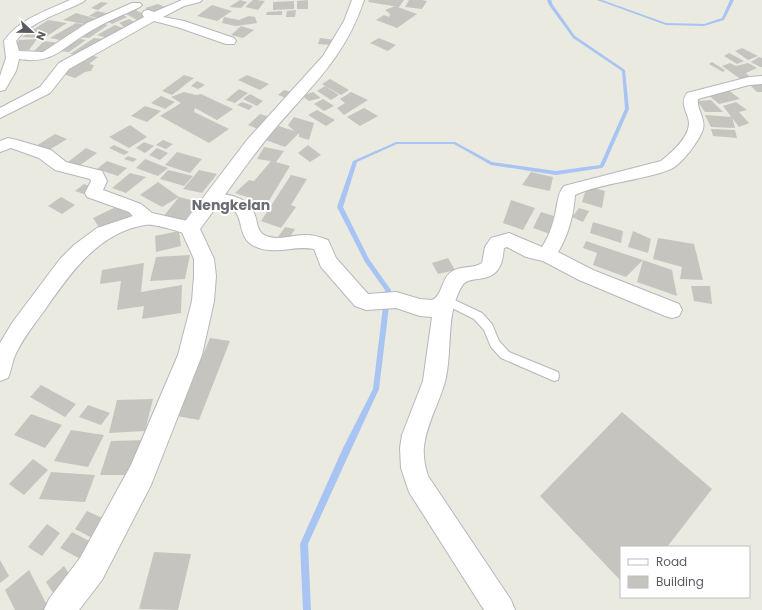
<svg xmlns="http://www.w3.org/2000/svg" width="762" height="610" font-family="Poppins,sans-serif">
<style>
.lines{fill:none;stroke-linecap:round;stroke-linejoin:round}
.stream{fill:#a8c4f3;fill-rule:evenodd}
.building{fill:#c6c4be}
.lane-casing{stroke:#b6b7bc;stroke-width:2}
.street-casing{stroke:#b6b7bc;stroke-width:2}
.secondary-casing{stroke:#b7b8be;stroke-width:2}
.lane{fill:#fff;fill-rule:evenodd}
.street{fill:#fff;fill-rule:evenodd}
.secondary{fill:#fff;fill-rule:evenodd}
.labels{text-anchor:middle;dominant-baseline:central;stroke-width:4;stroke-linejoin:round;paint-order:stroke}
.quarter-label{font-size:14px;font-weight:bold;fill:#6b6d72;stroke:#fff}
</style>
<rect width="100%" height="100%" fill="#eaeae1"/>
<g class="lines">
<path class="stream" d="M547,0h4l2,5 22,31 50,34 4,39 -25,57 -2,2 -46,7 -65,-10 -37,-21h-57l-40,18 -14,45 26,52 22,31 -12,99 -30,65 -41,90 3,66h-8l-3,-66 43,-96 30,-59 12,-99 -20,-28 -28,-55 16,-46 43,-19h59l37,20 64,9 44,-6 25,-56 -3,-38 -49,-33 -24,-33z
M597,0h5l64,23 38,1 18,-6 8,-18h4l-10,20 -20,6 -38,-1z"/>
</g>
<path class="building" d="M240,0l7,2 -6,6 -12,-1z
M253,0h3l9,1 -7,9 -13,-3z
M308,0v9h-11v-8z
M369,0h35l-5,7 -31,-5z
M409,0h13l5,1 -5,8 -17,-2z
M294,1v8l-21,1v-8z
M101,2l7,1 -10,7 -7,-2z
M158,4l10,4 -13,5 -10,-5z
M212,5l20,6 -15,10 -20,-5z
M395,6l22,8 -20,14 -21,-8 8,-5 5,2 1,-3 -5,-4z
M134,9l11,6 3,3 -9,3 -15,-8z
M296,10l-1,7h-9l1,-6z
M97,11l13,3 -8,5 -13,-3z
M282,11v4h-16l1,-3z
M76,13l21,6 -7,6 -27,-5z
M120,13l7,4 -15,7 -7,-4z
M249,16l6,1 2,6 -21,3 -14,-3 2,-6 15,3z
M129,19l5,3 -4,4 -6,1 -5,-4z
M48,20l19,3 -23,15 -22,-1z
M76,23l10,2 -21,16 -15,-3z
M101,23l7,2 -19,13 -12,-1z
M115,25l10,4 -7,5 -4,-2 -3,2 2,2 -6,2 -10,-3z
M241,26l13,4 -11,8 -12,-3z
M75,38l11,2 -17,12 -11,-1z
M94,38l9,1 -23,16 -10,-1z
M320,38l15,2 -2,5 -15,-1z
M379,38l17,7 -8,6 -18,-8z
M37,39l-8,11h-14l1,-5 3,-5z
M44,41l16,2 -14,11 -13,-2z
M742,48l16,8 -10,4 -13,-9z
M729,53l15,8 -7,3 -13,-8z
M88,55l10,2 -9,7 5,1 -3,6 -6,1 -10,6 -15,-5z
M759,57l3,1v9h-2l-9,-5z
M712,62l13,8 -2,2 -14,-8z
M730,63l6,3 12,-3 9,5 -11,5 5,5 -9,2 -20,-14z
M184,75l10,3 -22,17 -10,-4z
M247,75l22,9 -9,6 -22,-10z
M330,79l19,11 -8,5 -19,-11z
M197,81l8,4 -7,4 -7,-3z
M762,82v10h-5l-9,-9z
M325,86l14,9 -8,5 -14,-9z
M239,89l9,4 -13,10 -9,-3z
M727,89l13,10 -21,5 -12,-10z
M284,90l8,2 -6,6 -8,-3z
M184,92l12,3 5,-1 32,15 -16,11 -22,-12 -1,4 35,17 -20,14 -49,-27 21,-13 -10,-6z
M313,92l8,6 -12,3 -7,-5z
M351,92l17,8 -24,15 -7,-7 8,-5 -5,-4z
M250,94l13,7 -6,5 -14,-7z
M161,96l14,6 -10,7 -14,-6z
M323,99l11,7 -10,5 -10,-7z
M711,100l12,12h-18l-8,-11z
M242,102l11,4 -4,4 -12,-5z
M736,102l11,8 -8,2 10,11 -10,4 -16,-21z
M145,106l16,5 -14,11 -16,-6z
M364,108l14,8 -18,10 -13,-9z
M317,110l18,10 -9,6 -18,-11z
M260,114l10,3 -12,12 -10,-4z
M705,115l27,2 3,11 -24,-1z
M294,117l20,6 -5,17 -10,-3v-4l-14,14 -22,-8 16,-13 15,5 -6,-6z
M130,125l17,12 -18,11 -20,-11z
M711,129l24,1 2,8 -24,-2z
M55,134l12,5 -18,11 -13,-4z
M163,140l10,4 -7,5 -10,-4z
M144,142l10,4 -9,7 -9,-5z
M114,145l15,7 -5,3 -15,-7z
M308,145l13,10 -11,7 -12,-9z
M264,147l20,4 -8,11 14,4 -26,43 -16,-5 2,-6 -15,-5 14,-13 5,1 17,-20 -14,-2z
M86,148l11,5 -18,13 -11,-4z
M157,148l11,5 -8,7 -11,-5z
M177,152l25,7 -12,14 -25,-8z
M128,156l9,3 -4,3 -9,-3z
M145,159l23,9 -10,8 -22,-8z
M107,161l20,7 -9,8 -21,-7z
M168,170l25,6 -9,10 -24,-7z
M199,170l18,4 -15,19 -19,-4z
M531,172l22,5 -3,14 -28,-6z
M130,173l16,4 -20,16 -14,-5z
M291,175l16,4 -16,26 5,2 -15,21 -20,-7z
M158,182l21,15 -17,10 -22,-12z
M84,184l8,3 -8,7 -9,-3z
M587,186l18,5 -3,17 -20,-6z
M61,197l14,8 -13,9 -14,-8z
M179,197l20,5 -17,22 -20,-6z
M511,200l24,8 -12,22 -20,-7z
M122,204l10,13 -30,15 -9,-14z
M579,208l10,3 -6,11 -11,-5z
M541,212l16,5 -7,17 -17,-6z
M593,222l30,9 -2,12 -31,-10z
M285,227l10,2 -7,11 -10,-3z
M179,231l2,15 -25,6 -1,-16z
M633,231l18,8 -3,14 -20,-6z
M658,238l36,6 9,36 -23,-1 2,-12 -29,-8z
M586,241l57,19 -17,17 -33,-12 4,-12 -14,-5z
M190,255l-5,24 -35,2 6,-24z
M448,258l7,12 -17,4 -6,-11z
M643,260l29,10 5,26 -40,-14z
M144,263l-3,29 41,-7 -1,28 -39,6 2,-13 -27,4 4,-29 -21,3 2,-14z
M691,286h19l2,18 -18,-3z
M210,338l20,3 -31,79 -22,-4z
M41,385l35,19 -11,13 -35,-20z
M153,399l-8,32 -36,2 8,-33z
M88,405l22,8 -9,12 -22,-8z
M622,412l90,77 -45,58h-46v34l-81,-85z
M31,414l31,11 -17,23 -31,-13z
M71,430l33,5 -16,32 -34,-6z
M147,440l-9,35h-38l11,-34z
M33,459l15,11 -24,25 -15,-11z
M51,472l44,3 -10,27 -46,-3z
M87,511l22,10 -13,19 -21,-11z
M47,524l13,9 -18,23 -14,-9z
M72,532l25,13 -11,17 -26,-14z
M154,552l37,2 -13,56 -39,-1z
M0,560l9,16 -9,7z
M64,566l9,14 -18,16 -9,-14z
M29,570l19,37 -4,3h-29l-10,-20z"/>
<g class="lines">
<defs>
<path id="lane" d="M446,296l36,17 10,11 7,17 10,11 49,20 1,4 -1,4 -4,1 -53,-23 -10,-11 -7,-17 -10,-11 -32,-16 -1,-3 1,-3z"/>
<path id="street" d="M70,0h15l-2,2c-22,11 -52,19 -67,39l3,10 24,1 44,-29 45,-20h8l2,2 -2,2c-17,8 -35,15 -51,25 -26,15 -36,33 -70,27l-3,12 -11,19 -5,1v-15l6,-18 -2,-17c15,-22 42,-30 66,-41z
M182,0h20l-2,2 -16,4 -21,11 21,4 50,17 2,3 -2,3h-8l-49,-17 -23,-6 -85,48 -19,24 -50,25v-10l40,-21 19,-24 85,-46 -2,-3 2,-3 4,-1 6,2z
M762,76v8l-13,1 -51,14c-2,10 8,19 5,30 -3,11 -22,36 -32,40 -29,12 -68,13 -96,26 -1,19 -7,41 -17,57l35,18 86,34 3,6 -3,6 -7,2 -7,-2 -86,-36 -36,-19 -17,-4 -19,-10 -3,1c-1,6 -1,12 -4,18 -9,19 -31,8 -38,20 -17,28 -9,65 -17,96 -6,21 -18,41 -21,64 -1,10 1,21 4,30l83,124 4,10h-31l-75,-118 -8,-24 -1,-20 2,-13 21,-54 9,-64 -12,-1 -24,-8 -30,2 -11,-4 -34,-39 -7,-18c-20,-4 -40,7 -60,-3 -17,-9 -10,-29 -21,-36 -7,-5 -19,-3 -27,-6l-3,-4 3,-4c17,-5 41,0 48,17 4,8 2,17 10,22 13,7 30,-1 43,0 8,0 15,3 21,5l8,18 32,36 28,-2 24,7 12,1c11,-5 9,-21 19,-28 10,-7 23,-3 31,-9l3,-16 6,-9 18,-5 33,14c8,-12 13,-29 15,-43 2,-8 2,-12 7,-18l97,-25c10,-8 28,-23 28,-38 -1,-11 -10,-19 -2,-30l62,-16z
M8,138l9,2 34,10 15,12 36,9 5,10 -4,9 38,14 11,9 44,10 3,5 -3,5 -6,2c-10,-3 -36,-12 -45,-10 -48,8 -75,49 -101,86 -11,15 -23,30 -30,47 -2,6 -3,13 -6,20l-8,3v-38l12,-20 48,-64 14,-14 23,-17 36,-12 -4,-4 -42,-15 -2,-4 6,-12 -1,-2 -35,-9 -16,-12 -28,-10 -11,4v-11z"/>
<path id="secondary" d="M352,0h12c-19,58 -53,86 -91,131 -26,31 -48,65 -73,98l14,30 2,17 -2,25 -12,54 -51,130 -49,95 -23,30h-35l5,-11 31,-41 51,-93 47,-110 14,-54 2,-25v-17l-14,-31 67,-88 76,-84 21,-35z"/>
</defs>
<use href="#lane" class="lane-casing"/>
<use href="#street" class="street-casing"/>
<use href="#secondary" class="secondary-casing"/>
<use href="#lane" class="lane"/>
<use href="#street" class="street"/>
<use href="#secondary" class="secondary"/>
</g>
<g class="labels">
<g class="quarter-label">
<text x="231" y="205">Nengkelan</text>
</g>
</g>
<rect x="620" y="546" width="130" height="52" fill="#ffffff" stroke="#bdbdbf"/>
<rect x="628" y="559" width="20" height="6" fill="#ffffff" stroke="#bdbdbf"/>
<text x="656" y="566" font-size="12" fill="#5a5b60">Road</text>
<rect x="628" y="576" width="20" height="12" fill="#c6c4be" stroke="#bdbdbf"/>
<text x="656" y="586" font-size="12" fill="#5a5b60">Building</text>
<g transform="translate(32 32) rotate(112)" stroke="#ffffff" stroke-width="3" paint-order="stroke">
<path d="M0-3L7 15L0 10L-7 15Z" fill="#5a5b60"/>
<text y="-6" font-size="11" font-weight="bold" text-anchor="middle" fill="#5a5b60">N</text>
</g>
</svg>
